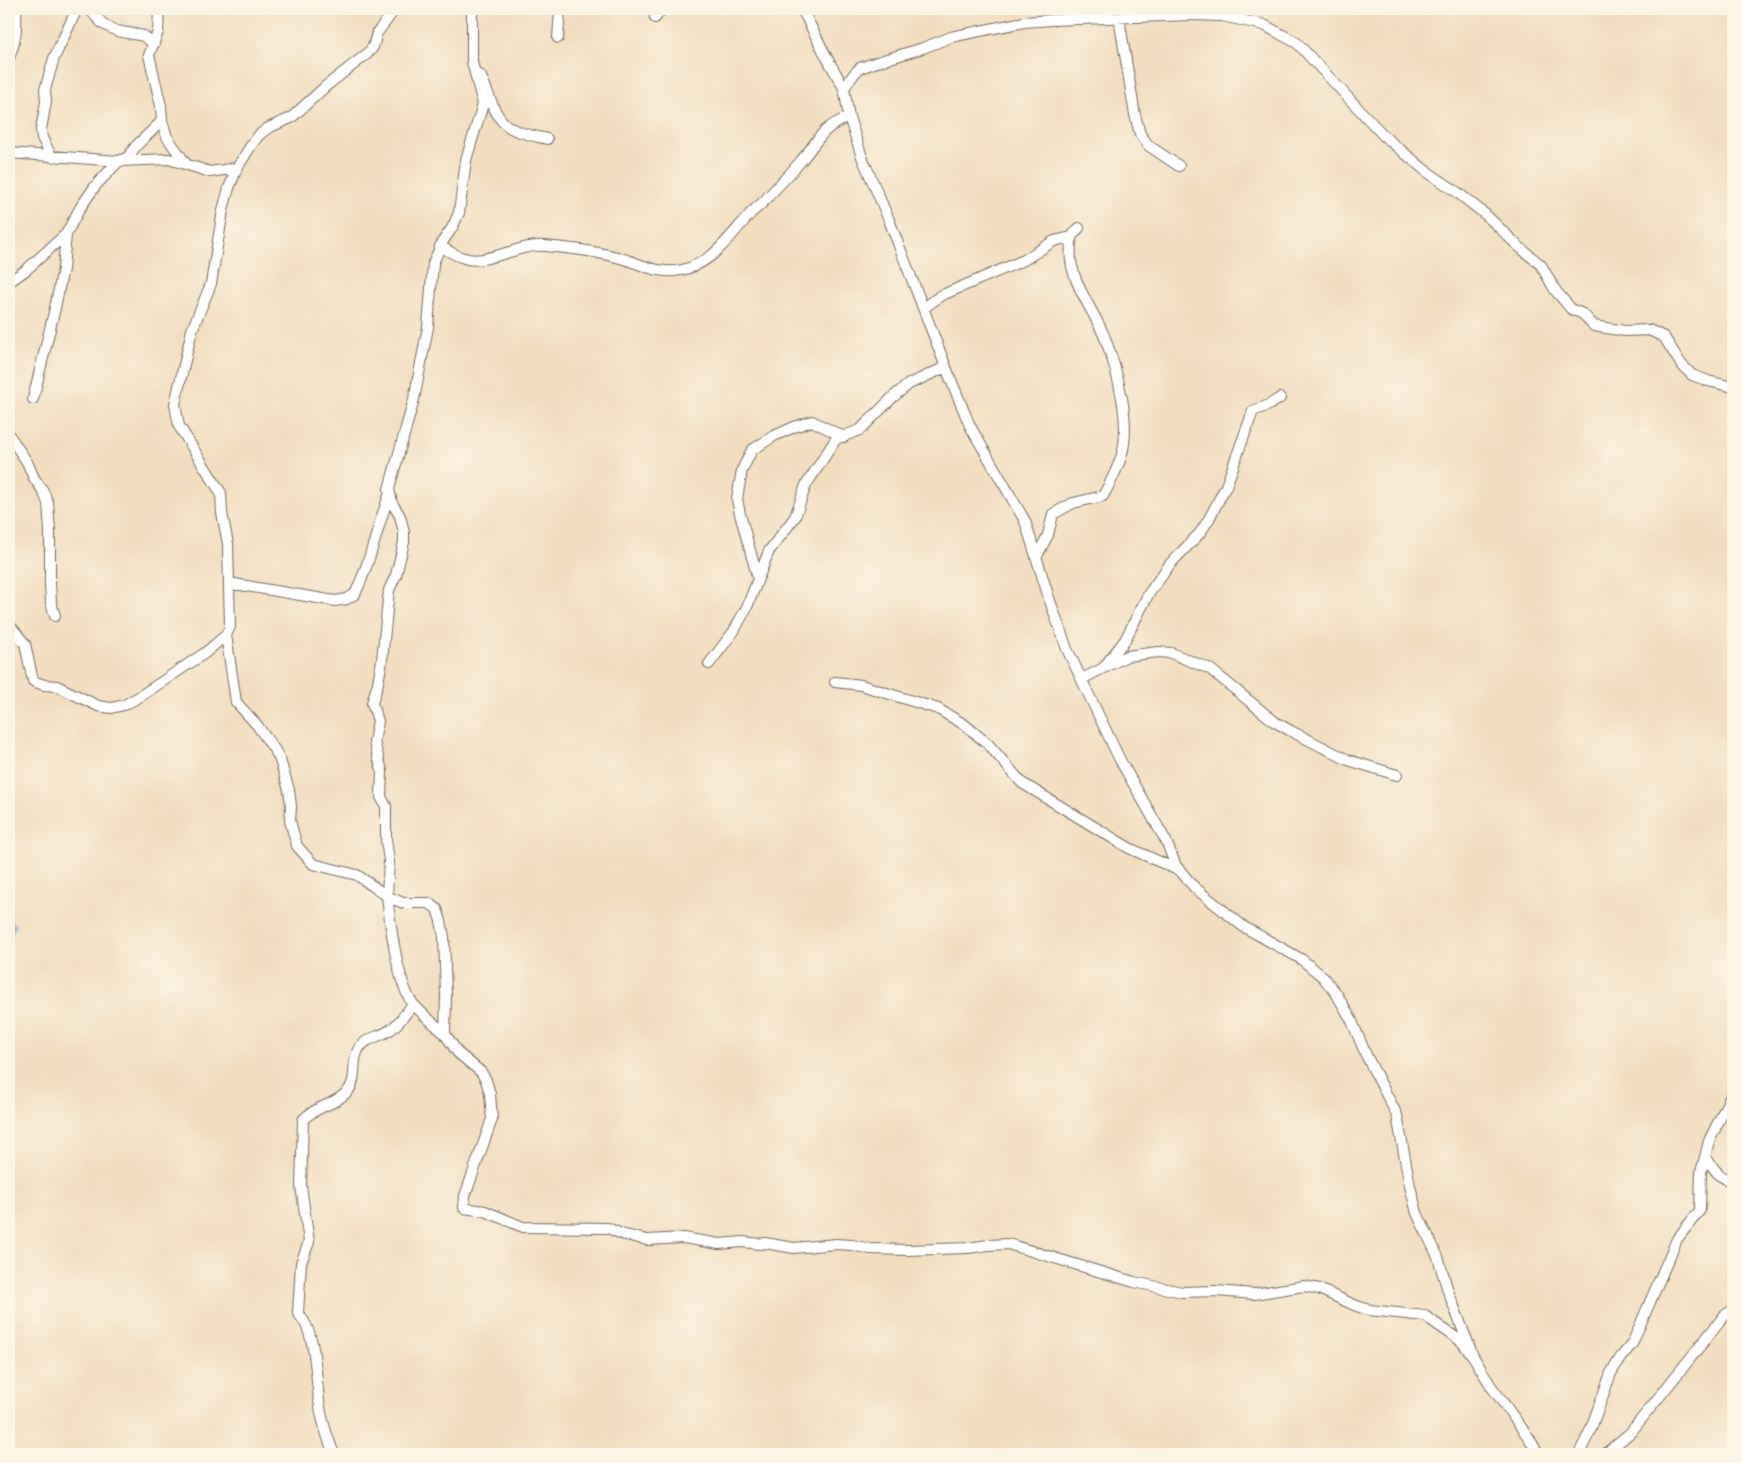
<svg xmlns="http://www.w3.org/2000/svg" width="1742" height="1463" font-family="'Libre Bodoni',serif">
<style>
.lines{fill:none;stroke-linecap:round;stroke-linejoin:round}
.stream{stroke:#65a0d5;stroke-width:2.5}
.street-casing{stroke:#71695f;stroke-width:12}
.street{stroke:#fff;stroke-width:10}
</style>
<rect width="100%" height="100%" fill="#fcf5e5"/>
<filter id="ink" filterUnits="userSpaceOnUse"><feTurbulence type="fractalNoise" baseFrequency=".02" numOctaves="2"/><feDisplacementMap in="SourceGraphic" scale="10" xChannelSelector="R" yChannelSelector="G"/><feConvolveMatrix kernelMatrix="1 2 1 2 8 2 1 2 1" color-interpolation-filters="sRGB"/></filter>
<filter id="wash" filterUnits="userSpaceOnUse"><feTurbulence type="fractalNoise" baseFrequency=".0096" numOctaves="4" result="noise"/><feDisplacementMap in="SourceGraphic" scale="20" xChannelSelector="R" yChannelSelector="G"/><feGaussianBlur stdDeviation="1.12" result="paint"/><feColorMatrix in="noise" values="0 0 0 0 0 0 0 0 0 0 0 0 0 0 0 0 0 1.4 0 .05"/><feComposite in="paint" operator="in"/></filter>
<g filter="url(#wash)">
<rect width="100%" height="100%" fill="#f2ddbf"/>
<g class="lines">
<path class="stream" d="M9,920l6,6 -6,10"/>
</g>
</g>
<g filter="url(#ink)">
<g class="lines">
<defs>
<path id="street" d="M89,9l14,15 14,7 27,5 10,8
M159,9l-1,23 -9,23 12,51 1,15 5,16 19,27
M472,9v53l11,42 -17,56 -7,53 -7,15 -9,13 -10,22 -5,64 -14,72 -25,90 3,14 8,13 4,16v10l-8,33 -7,15 -7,70 -4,23 -6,20 6,18 -4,21 8,29 -1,26 5,9v34l3,21 -2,35 16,7h26l8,6 4,12 3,16 2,59 -1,38 13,19 23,19 5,8 4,14 2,25 -27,77 -1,12 21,3 38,16 85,1 13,6 26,6 37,-2 35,6 24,-2 17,2 5,-1 29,5 42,-4 16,1 18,4 37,1 61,-2 20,-3 20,-1 126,38 48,10 34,-1 38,3 50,-8 15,3 35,16 15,5 56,6 36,25 12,15
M802,9l25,49 17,30 5,29 13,40 27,63 60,155 21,51 55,95 24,77 18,51 53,111 46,81 10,25 19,22 49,39 57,32 21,17 14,17 15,26 15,36 31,60 13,71 7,27 21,44 10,34 25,65 18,30 38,52 9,16
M655,18l7,-9
M1119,18l16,97 5,19 9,12 30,20
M558,38l2,-29
M9,58c7,-17 8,-31 7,-49
M480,75c9,16 13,42 29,52 11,7 26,9 38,12
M844,88l10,-14 6,-6 14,-5 49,-15 28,-11 73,-15 28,-2 140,-5 30,1 42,9 33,18 87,93 42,35 31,21 29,23 31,30 24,20 14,25 16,19 12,5 11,12 31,5 24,-1 15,7 17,27 11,11 16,6 25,6
M9,153l110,8 50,-2 41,13 27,-4 15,-24 7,-9 9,-7 23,-10 35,-32 41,-32 6,-7 4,-14 18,-24
M52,157l-10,-19 -1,-8 5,-29 -1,-11 9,-32 23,-49
M440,246c8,5 16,10 24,12 22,8 56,-15 81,-12 24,2 56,6 79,13 16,5 33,14 51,12 35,-3 54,-34 76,-58 5,-5 11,-9 16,-15 11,-12 23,-24 33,-36 20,-23 19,-33 49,-45
M9,282l17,-12 40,-36
M924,308l16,-12 84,-36 30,-19 17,-4
M33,399l22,-91 8,-39 3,-35 14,-26 16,-23 23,-24 9,-4 8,-11 26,-25
M9,435l18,27 7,16 9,13 5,12 2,28v53l1,19 4,13
M1036,558l12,-23 5,-21 20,-11 30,-7c7,-13 15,-27 19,-42 9,-34 -5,-84 -17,-116 -10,-25 -30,-50 -34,-77 -1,-8 0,-16 0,-24l8,-9
M758,579l-18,-65 -3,-15 5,-29 10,-20 22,-14 20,-9 18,-6 32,16
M229,583l106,18 12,-2 8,-5c16,-32 22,-68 35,-101
M9,624l16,20 8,37 11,4 13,1 41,20 13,2 13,-3 15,-8 66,-44 21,-18 4,-8 -2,-83 -6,-31 -1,-20 -42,-67 -4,-22 17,-74 19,-46 12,-74 6,-22 8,-20
M226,635l10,67 21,23 19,27 4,8 9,30 2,16 -1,15 7,25 16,18 44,11 30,21c3,26 10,90 27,109 9,10 21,19 31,29
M709,664l25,-33 13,-24 22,-56 26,-34 11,-32 30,-46 24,-9 33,-33 16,-13 37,-17
M1104,667l21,-27 23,-45 22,-31 30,-31 9,-14 17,-33 27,-75 16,-6 11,-7
M1082,679l45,-23 31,-4 13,1 39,16 65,53 16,9 57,29 49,15
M835,682l26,3 77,24 27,16 23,19 34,39 107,65 51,23
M1705,1157l14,18 14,8
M334,1454c-8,-20 -15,-42 -16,-64 -3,-23 -3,-59 -20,-77l3,-50 8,-21 -8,-56 2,-66c12,-14 33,-15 45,-29 10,-12 3,-28 10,-41 6,-12 22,-13 32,-20 9,-6 16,-17 23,-26
M1579,1454l11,-23 21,-58 10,-16 11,-13 45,-105 23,-29 1,-38 4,-15 4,-16 24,-49
M1605,1454l26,-22 94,-117 8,-5"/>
</defs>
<use href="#street" class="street-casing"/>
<use href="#street" class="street"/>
</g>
</g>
<rect width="1742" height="1463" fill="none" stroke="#fcf5e5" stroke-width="30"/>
</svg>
